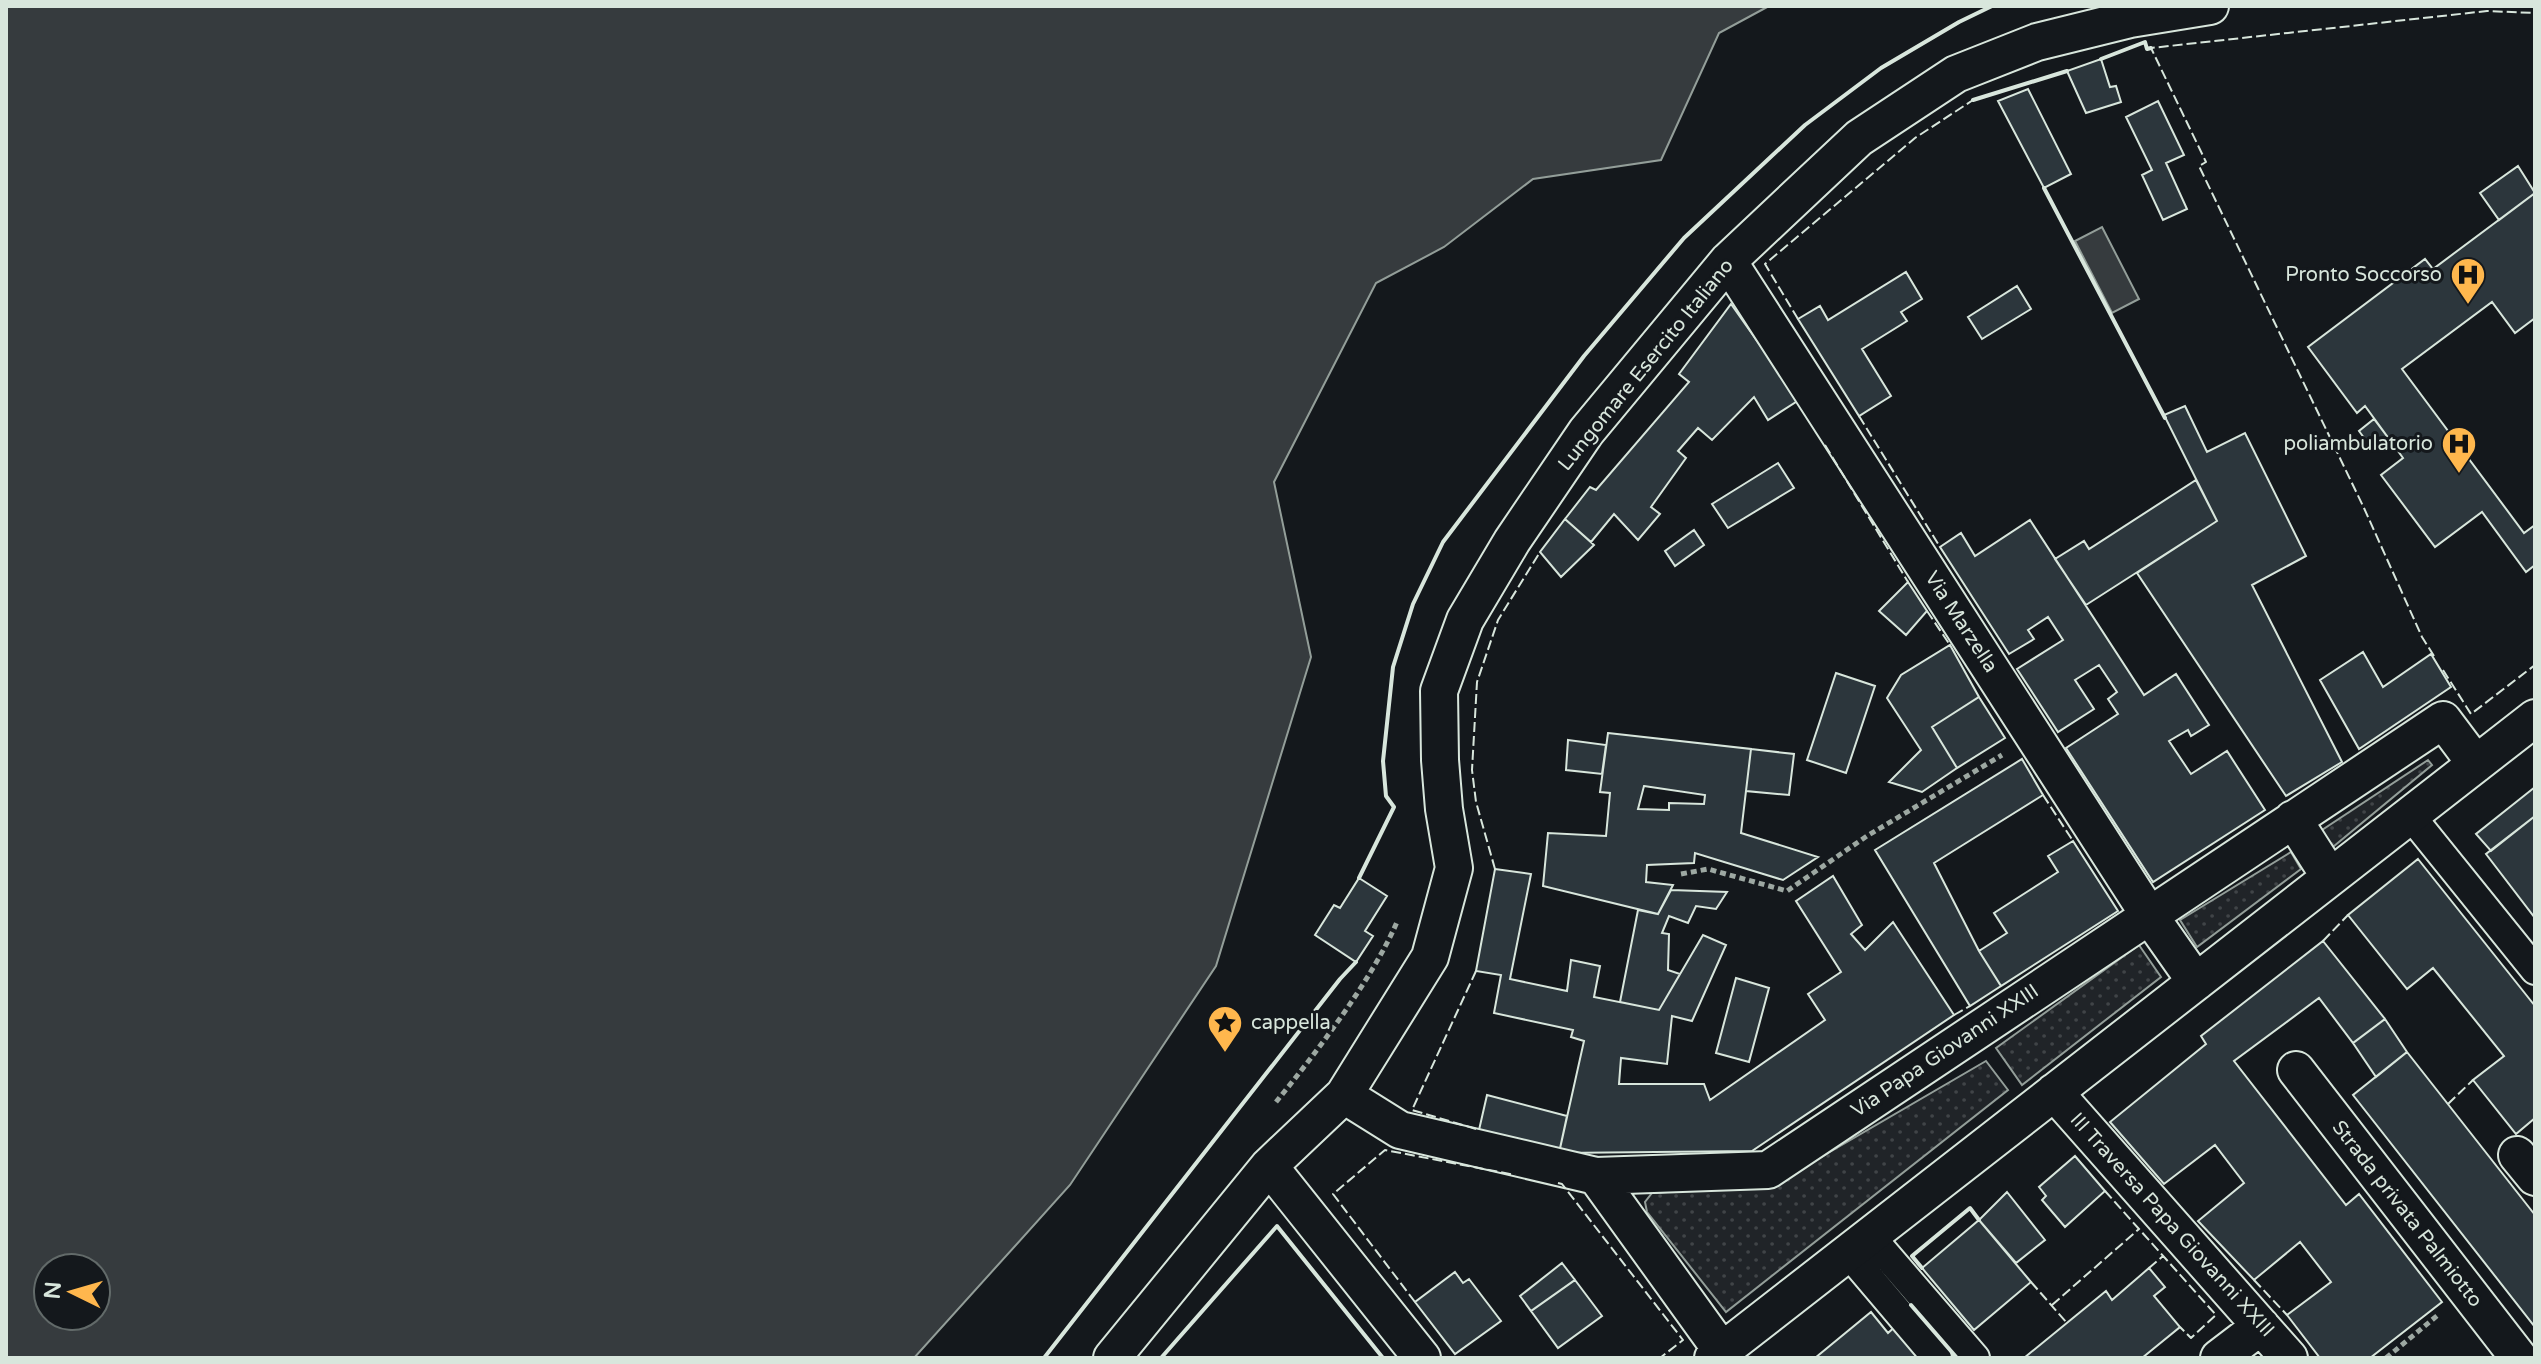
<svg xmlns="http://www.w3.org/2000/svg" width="2541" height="1364" font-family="'Varela Round',sans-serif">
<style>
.grass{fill:url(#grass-dots);stroke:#939e99;stroke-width:2}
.water{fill:#363b3e;stroke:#939e99;stroke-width:2;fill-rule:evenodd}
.building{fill:#2c363c;stroke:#d8e6dc;stroke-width:2;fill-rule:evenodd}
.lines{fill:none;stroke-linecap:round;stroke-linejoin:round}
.pedestrian-casing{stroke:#d8e6dc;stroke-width:32}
.minor-casing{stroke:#d8e6dc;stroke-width:40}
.path{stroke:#9da8a2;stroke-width:5;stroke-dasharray:6 4;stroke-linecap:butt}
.pedestrian{stroke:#14181c;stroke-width:28}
.minor{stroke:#14181c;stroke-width:36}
.fence{stroke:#d8e6dc;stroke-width:2;stroke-dasharray:10 4;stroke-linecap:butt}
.wall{stroke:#d8e6dc;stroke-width:4}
.labels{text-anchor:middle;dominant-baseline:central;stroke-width:6;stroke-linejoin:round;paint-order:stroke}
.poi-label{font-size:20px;fill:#d8e6dc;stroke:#14181c;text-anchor:end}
.street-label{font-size:20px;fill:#d8e6dc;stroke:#14181c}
</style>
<defs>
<pattern id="grass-dots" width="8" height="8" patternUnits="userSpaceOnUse" patternTransform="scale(2)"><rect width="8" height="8" fill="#202428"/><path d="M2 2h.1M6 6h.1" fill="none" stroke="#404447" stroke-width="1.8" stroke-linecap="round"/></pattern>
</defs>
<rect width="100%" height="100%" fill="#14181c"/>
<path class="grass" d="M2428,760l4,5 -104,86 -12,-17z
M2291,852l10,17 -104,78 -17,-27z
M2139,945l22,32 -139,108 -26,-37z
M1986,1061l22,29 -282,222 -79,-100 -2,-10 7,-9 121,-8z"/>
<path class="water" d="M6,6h1763l-50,27 -58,127 -128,19 -89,68 -68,36 -102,199 37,175 -95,309 -146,219 -156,173h-908zM48,1268h48v48h-48z
M2102,227l37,72 -27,14 -37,-72z"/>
<path class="building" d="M2101,59l9,28 6,-1 5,16 -35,11 -19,-42z
M2028,89l43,85 -27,14 -46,-87z
M2158,101l26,54 -18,8 21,46 -24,11 -21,-45 10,-5 -26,-53z
M2518,166l17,27 -36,27 -19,-27z
M2535,193v125l-20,15 -23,-31 -90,67 122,164 11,-8v40l-9,7 -44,-60 -47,35 -54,-72 22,-17 -38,-52 -8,7 -49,-66 117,-88 8,10z
M1906,272l16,27 -21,13 6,9 -45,28 29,47 -32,20 -61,-97 22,-13 8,14z
M2017,286l14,23 -49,30 -14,-22z
M1731,304l68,96 -31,20 -14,-23 -42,43 -14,-12 -20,23 8,7 -35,49 9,7 -22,26 -24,-26 -23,28 -26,-23 25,-32 6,3 93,-108 -10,-8z
M2185,406l22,46 38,-19 61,123 -54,29 90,177 -56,34 -149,-223 80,-52 -53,-106z
M2374,419l15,20 -16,11 -14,-19z
M1778,463l16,25 -66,40 -16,-24z
M2196,480l21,41 -131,84 -31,-46 29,-18 5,8z
M1565,519l29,26 -33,32 -21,-25z
M2030,520l114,175 32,-21 33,51 -18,11 -3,-6 -19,11 22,33 36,-23 38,59 -112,72 -87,-134 52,-34 -10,-15 9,-7 -18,-27 -24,15 19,29 -36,23 -41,-63 46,-29 -15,-23 -20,13 6,9 -25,15 -69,-107 21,-14 14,23z
M1694,530l10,15 -29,21 -10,-15z
M1908,582l19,29 -21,24 -27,-24z
M1950,645l29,52 -47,30 25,41 -35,24 -33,-10 32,-32 -34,-52 14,-23z
M2363,652l20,35 48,-33 20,33 -92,62 -39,-69z
M1836,673l39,13 -29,87 -39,-13z
M1979,697l26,41 -48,30 -25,-41z
M1608,733l143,16 -10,84 77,24 -35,23 -88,-27 -1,10 -47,2 -1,17 27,3 -15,29 -115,-28 5,-53 58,3 4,-43 -10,-1zM1644,786l61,9 -1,9 -35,-1v7l-31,-1z
M1568,740l38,5 -4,29 -36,-4z
M1751,749l43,5 -5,41 -43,-4z
M2022,759l21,36 -109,68 45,88 22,35 -31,20 -95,-156z
M2535,787v29l-44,35 -15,-17z
M2535,816v102l-49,-64z
M2073,841l45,70 -117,75 -22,-35 28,-18 -13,-20 64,-41 -10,-16z
M2418,859l117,147v112l-19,16 -43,-54 31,-24 -71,-88 -26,21 -59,-74z
M1495,869l36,5 -21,105 57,12 4,-31 29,6 -6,31 65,13 44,-75 23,10 -34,76 -20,-5 -5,48 -46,-6 -2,26h85l6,16 115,-80 -17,-26 33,-22 -45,-71 37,-25 29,49 -11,9 14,16 28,-28 61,93 -202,136 -193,2 25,-112 -13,-4 2,-7 -79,-17 7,-38 -25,-4z
M1359,878l28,18 -22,35 8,5 -17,26 -41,-27 19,-30 6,3z
M1671,890l56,2 -11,17 -20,-3 -8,17 -19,-7 -7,17 7,1 -1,36 12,4 -21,36 -39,-8 18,-92 20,4z
M2323,941l62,78 -32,24 -34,-45 -85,63 112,144 13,-11 83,108 -72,56h-50l-33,-43 44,-33 -31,-40 -46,38 -56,-59 46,-38 -29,-38 -51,39 -54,-62 96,-78 -5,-8z
M1736,978l33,10 -20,74 -33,-9z
M2385,1019l22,33 -31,25 -23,-34z
M2407,1052l128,163v112l-182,-232z
M1487,1095l80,21 -8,37 -80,-23z
M2075,1156l30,35 -40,36 -23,-27 4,-4 -7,-9z
M2007,1192l38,48 -29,23 -37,-43z
M1979,1220l52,62 -57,48 -52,-62z
M1562,1263l13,17 -44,31 -11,-15z
M2149,1268l16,19 -11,9 26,31 -38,31h-118l82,-67 6,9z
M1455,1272l8,11 6,-4 32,42 -46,33 -40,-52z
M1575,1280l27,36 -44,32 -27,-37z
M1871,1312l17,21 9,-8 28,33h-110z"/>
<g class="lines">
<defs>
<path id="pedestrian" d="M2410,815l125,155
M1870,1236l105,122
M1848,1253l89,105"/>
<path id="minor" d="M1728,261l421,654 47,67
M2293,819l37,58
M2296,1070l223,288
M2054,1092l235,266
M1344,1095l56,35 196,46 172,-6 675,-450 33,44
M2517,1155l18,22
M1269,1166l153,192
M1596,1176l126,175
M1112,1358l157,-192 75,-71 86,-138 24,-89 -10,-59 -4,-49 -1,-69 26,-71 47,-79 74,-109 142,-171 131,-123 97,-64 81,-32 93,-23 80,-13
M1713,1358l822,-640
M2219,1358l42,-32"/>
</defs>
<use href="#pedestrian" class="pedestrian-casing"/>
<use href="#minor" class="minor-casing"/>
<path class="path" d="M1681,874l27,-5 79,22 80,-55 135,-81
M1276,1102c40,-49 96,-122 121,-180
M2386,1358l52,-43"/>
<use href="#pedestrian" class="pedestrian"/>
<use href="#minor" class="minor"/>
<path class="fence" d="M1798,319l-33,-55 150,-126 58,-38
M1859,416l81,131
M1825,445l83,137
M1927,611l23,34
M2434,656l-12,-19 -58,-129 -165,-342 7,-4 -55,-114 336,-37 48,2
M2443,670l28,44 64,-49
M2043,795l30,46
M1495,869l-19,-67 -4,-32 5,-88 21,-62 42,-68
M2323,941l25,-26
M1954,1015l16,-9
M2448,1104l25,-24
M1476,1129l-64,-19 64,-139
M1558,1183l4,1 121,156 -23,18
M2105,1191l111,124 -25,23 -11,-11
M2149,1268l14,-12
M2254,1280l33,35
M2031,1282l36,41
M1415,1302l-82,-108 52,-44 130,25
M2052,1305l87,-76"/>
<path class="wall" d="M2101,59l44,-17 2,7 4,-1
M1973,100l94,-29
M2044,188l121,230
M1359,878l35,-71 -8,-11 -3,-35 10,-94 20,-63 30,-62 141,-186 100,-118 121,-113 76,-57 78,-46 33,-16
M1922,1268l-10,-12 58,-48 9,12
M1911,1305l46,53
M1044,1358l296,-379 16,-17
M1161,1358l116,-132 106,132"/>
</g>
<defs>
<symbol id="hospital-pin" viewBox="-11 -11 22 30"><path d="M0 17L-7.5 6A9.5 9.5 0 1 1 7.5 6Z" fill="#ffb74d" stroke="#14181c"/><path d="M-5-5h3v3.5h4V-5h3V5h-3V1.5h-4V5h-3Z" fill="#111"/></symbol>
<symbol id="sight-pin" viewBox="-11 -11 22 30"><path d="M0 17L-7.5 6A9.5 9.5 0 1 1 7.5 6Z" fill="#ffb74d" stroke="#14181c"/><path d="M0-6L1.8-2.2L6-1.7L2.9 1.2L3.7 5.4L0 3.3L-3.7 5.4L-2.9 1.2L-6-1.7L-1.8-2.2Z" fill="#111"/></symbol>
</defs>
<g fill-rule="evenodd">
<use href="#hospital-pin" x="2448" y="255" width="40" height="54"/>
<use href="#hospital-pin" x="2439" y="424" width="40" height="54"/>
<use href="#sight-pin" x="1205" y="1003" width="40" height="54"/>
</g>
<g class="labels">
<g class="poi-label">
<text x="2442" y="275">Pronto Soccorso</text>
<text x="2433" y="444">poliambulatorio</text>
<text x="1251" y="1023" text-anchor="start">cappella</text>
</g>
<g class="street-label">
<text transform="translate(1646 365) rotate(-51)">Lungomare Esercito Italiano</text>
<text transform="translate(1961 622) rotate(57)">Via Marzella</text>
<text transform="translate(1945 1051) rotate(-34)">Via Papa Giovanni XXIII</text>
<text transform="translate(2407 1214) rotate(52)">Strada privata Palmiotto</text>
<text transform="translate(2172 1225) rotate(48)">III Traversa Papa Giovanni XXIII</text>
</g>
</g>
<rect width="2541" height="1364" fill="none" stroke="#d8e6dc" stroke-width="16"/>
<g transform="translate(72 1292) rotate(275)"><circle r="38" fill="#14181c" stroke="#626a69" stroke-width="2"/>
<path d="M0-6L14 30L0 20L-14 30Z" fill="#ffb74d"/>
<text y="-12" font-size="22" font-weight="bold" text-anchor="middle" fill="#d8e6dc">N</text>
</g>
</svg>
